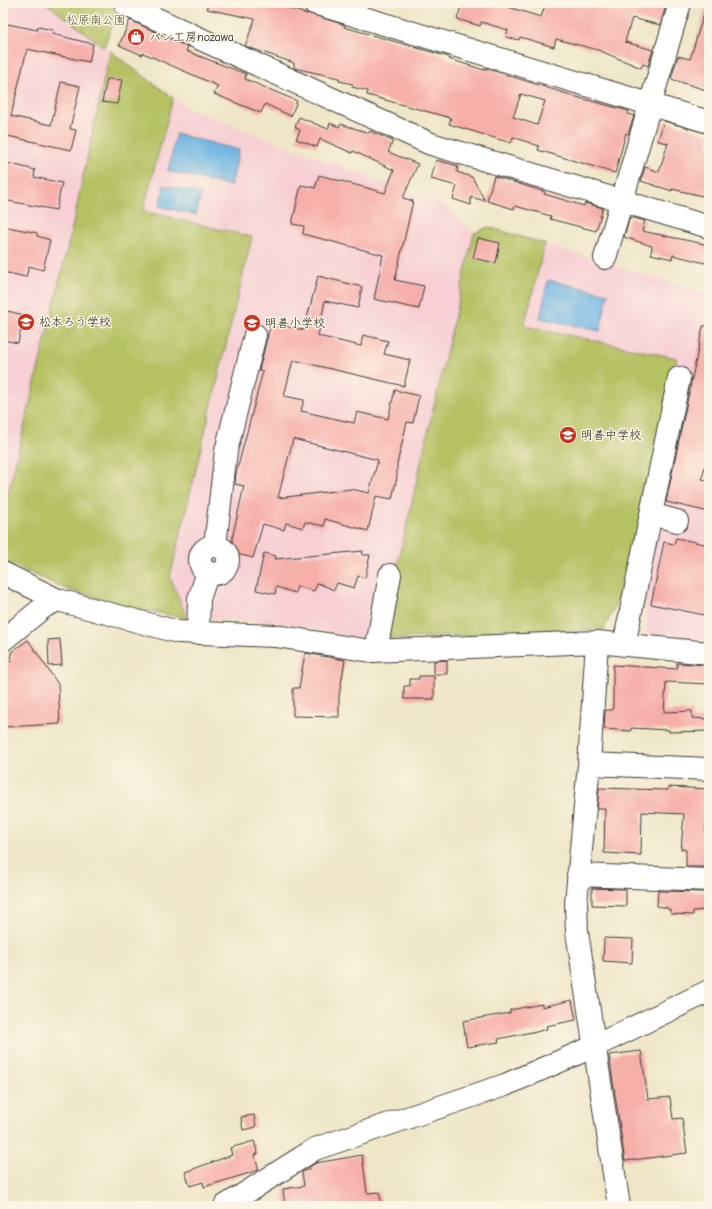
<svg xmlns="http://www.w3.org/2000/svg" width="712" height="1209" font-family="'Comic Neue','Klee One',sans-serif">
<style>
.built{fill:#f7cfd4}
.green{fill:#b5c163;stroke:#686e40}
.water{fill:#6bb2e2;stroke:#44677f}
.building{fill:#f6aea9;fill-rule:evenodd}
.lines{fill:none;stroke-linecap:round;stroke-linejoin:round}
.minor-casing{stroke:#3c3a36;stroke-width:24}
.minor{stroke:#fff;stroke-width:22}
.labels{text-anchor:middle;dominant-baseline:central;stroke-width:3;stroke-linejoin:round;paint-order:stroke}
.park-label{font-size:12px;fill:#525635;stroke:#fcf5e5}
.poi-label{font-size:12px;fill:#1c1c1c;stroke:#fcf5e5;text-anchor:start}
</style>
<rect width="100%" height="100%" fill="#fcf5e5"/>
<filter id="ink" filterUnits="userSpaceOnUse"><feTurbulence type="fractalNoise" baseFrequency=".025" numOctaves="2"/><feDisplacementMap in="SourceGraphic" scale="8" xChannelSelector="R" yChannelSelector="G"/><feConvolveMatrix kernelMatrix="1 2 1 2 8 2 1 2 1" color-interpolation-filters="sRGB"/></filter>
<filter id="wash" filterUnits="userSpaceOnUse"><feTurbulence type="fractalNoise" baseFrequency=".012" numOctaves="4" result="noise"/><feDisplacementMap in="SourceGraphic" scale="16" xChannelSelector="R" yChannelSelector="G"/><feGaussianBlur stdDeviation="0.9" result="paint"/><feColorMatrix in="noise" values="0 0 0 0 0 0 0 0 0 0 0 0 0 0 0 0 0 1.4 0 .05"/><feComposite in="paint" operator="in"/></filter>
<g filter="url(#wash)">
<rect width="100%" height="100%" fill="#efe6c8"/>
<path class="built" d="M3,3h43l141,105 259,98 28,27 14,-6 221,67v347l-63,-4v-36l-26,-3 -16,31 -236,10 -90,-16 -91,-5 -54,-9 -64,-19 -66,-29z"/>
<path class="green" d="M46,3h74l-16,44z
M110,51l63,47 -30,113 109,26 -82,340 17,41 -55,-10 -63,-18 -66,-29v-46l68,-282z
M488,227l57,17 -21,82 153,32 -46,215 -27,56 -218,10 9,-64 79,-342z"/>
<path class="water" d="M176,134l63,16 -8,36 -63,-15z
M164,185l37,9 -5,21 -37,-9z
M548,280l60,14 -8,37 -60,-13z"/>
<g id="blocks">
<path class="building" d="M207,3h64l36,11v-1l38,12 -1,2 105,30v2l35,11 1,-2 95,30 49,13 -1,3 6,2 -6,18 -2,-1 -11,40 -77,-23 1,-4 -26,-9 -2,6 -62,-19 2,-6 -84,-23 1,-4 -16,-4 1,-3 -14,-3v-3l-45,-10v-5l-49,-17 10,-27 -48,-10zM521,94l24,7 -8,24 -24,-8z
M462,3h33l46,14 5,-14h121l-7,22 -28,-7 -7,24 28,8 -5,16 -5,-2 -2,4 -43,-18 -42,-11 -2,8 -34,-10 -1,3 -13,-3 2,-7 -27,-8 -1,4 -23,-7z
M706,7l3,1v83l-38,-12 7,-23 12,3z
M130,20l58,27 -2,4 60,23 -1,5 52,22 -6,15 -26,-12 -4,9 -47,-19 4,-8 -75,-33 -1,2 -23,-10z
M3,23l34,7 1,-3 15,3 -1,4 41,10 -4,18 -62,-13 -16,67 40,9 10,-43 19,4 -10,43 6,1 -5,20 -68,-15z
M107,79l15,1 -5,24 -15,-2z
M299,117l29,12 2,-6 9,4 2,-3 28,9 1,-2 23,10 -5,11 30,12 -15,34 10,3 -18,79 29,6 -5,23 -45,-10 9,-44 -80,-21 1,-8 -12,-2 9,-39 14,3 4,-13 66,18 9,-23 -41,-19 -1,2 -32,-14 -3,8 -21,-8 4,-9 -5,-3z
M664,121l45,13v53l-2,10 -35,-8v2l-31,-10 4,-14 14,5 9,-29 -10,-2z
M436,160l22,6 -1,6 15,5 13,24 -14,-4v8l-18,-6 4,-13 -26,-7z
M3,162l32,8 -1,7 28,6 -6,27 -53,-10z
M494,176l51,16 -1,2 40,12 1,-3 18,5 -7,23 -46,-12 1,-3 -36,-10 -1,3 -27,-8z
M630,217l15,4 -3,10 67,14v19l-36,-9 -1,4 -21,-5 1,-8 -28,-9z
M3,226l34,7v3l13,4 -7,30 -14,-4 -3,11 -23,-5z
M478,238l22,5 -4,20 -23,-5z
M318,276l44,11 -4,21 -33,-7 -7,35 43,10 2,-11 25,6 -4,13 26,6 -6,26 -111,-26 -9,36 20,4 -3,11 53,12 3,-11 31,7 7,-29 24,6 -6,27 -6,-1 -10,42v13l-5,22 -16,-3 -8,35 -43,-12 -1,7 -19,-4 -2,6 -17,-5 -2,7 -21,-6 -10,34 -16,-4 -5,-7v-8l12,-53 -9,-2 1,-10 27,-103 -4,-1 12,-47 33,7zM293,439l85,21 -9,33 -18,-4 -73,9z
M3,310l21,5 -6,28 -15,-3z
M703,326h6v121l-7,32 7,2v31l-43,-10z
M676,538l33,7v71l-58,-12 13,-62 10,2z
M363,551l-1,4h8l-5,23 -7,-2 -4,12 -17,-5 -3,7 -16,-7 -4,8 -17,-5 -2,7 -19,-6 -1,7 -19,-4 8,-37 12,3 -1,3z
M60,639l2,26 -13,1 -1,-26z
M28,640l30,44 2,40 -57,3v-66h9l-1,-9z
M305,653l40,7 -6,36v21l-46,-1v-28h6z
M447,660v14h-13v-13z
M677,663l32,2v19l-43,-2 -2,30 28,-1v7l17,1v12l-40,1v-2l-38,-2v3l-27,-2 1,-19h7l1,-3v-42l64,4z
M419,676h15v23h-30v-13h6v-7h9z
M668,787l41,2v24h-2l-3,47 1,7h-19v-17l-5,-1 3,-35 -42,-2 -1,43 -37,-2 1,-44h-8l2,-21 69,2z
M592,888l34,1v17l-34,-1z
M658,891l49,1 -1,18 -13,1v4l-22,-1v-4h-3v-2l-11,-2z
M604,938l29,1 -1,24 -29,-2z
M572,1000l4,20 -30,6 1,3 -15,4v-1l-34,7 1,3 -32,5 -4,-26 47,-8v-3l32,-6v3z
M641,1051l7,48 22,-2 3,22 9,-1 5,35 -62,8 -16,-106z
M254,1115l2,12 -13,3 -2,-13z
M254,1141l4,13 -4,1 5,15 -55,17 -1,-5 -13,4 -5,-14 47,-17 -2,-7z
M362,1155l5,38 12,-1 3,14h-97l-2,-17 21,-3 -2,-14 7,-3v-2l7,-4z"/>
</g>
</g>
<g filter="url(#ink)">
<use href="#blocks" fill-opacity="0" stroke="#3c3a36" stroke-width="1"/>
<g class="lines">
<defs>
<path id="minor" d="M126,3v2l305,139 278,83
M314,3l395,119
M605,258l75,-255
M651,514l26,7
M215,546l11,-95 29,-116
M200 560a14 14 0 1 1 28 0a14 14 0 1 1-28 0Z
M3,573l55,27 120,32 98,4 95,15 226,-9 112,11
M198,633l1,-34 9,-27
M3,640l42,-34 13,-6
M597,642l-8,122 -13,139 1,29 42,274
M624,645l55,-267
M376,651l14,-76
M589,764l120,5
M578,875l131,5
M225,1206l90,-57 190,-64 90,-39 114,-55"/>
</defs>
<use href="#minor" class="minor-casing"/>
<use href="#minor" class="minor"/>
</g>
</g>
<defs>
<symbol id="shop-disc" viewBox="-11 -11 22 22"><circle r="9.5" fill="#c8321e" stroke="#fcf5e5"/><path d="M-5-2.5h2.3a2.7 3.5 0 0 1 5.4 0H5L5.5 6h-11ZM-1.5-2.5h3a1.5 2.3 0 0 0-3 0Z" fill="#fff"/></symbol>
<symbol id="school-disc" viewBox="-11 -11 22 22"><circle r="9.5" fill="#c8321e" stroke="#fcf5e5"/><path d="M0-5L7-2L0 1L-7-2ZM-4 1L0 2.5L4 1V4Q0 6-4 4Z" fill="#fff"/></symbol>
</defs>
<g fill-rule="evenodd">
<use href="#shop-disc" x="126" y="27" width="20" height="20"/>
<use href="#school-disc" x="16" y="312" width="20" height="20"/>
<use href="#school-disc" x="242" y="313" width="20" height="20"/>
<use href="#school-disc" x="558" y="425" width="20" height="20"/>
</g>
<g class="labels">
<g class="park-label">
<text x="96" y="20">松原南公園</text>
</g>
<g class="poi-label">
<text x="149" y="37">パン工房nozawa</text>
<text x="39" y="322">松本ろう学校</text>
<text x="265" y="323">明善小学校</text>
<text x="581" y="435">明善中学校</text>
</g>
</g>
<rect width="712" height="1209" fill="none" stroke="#fcf5e5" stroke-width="16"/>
</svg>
